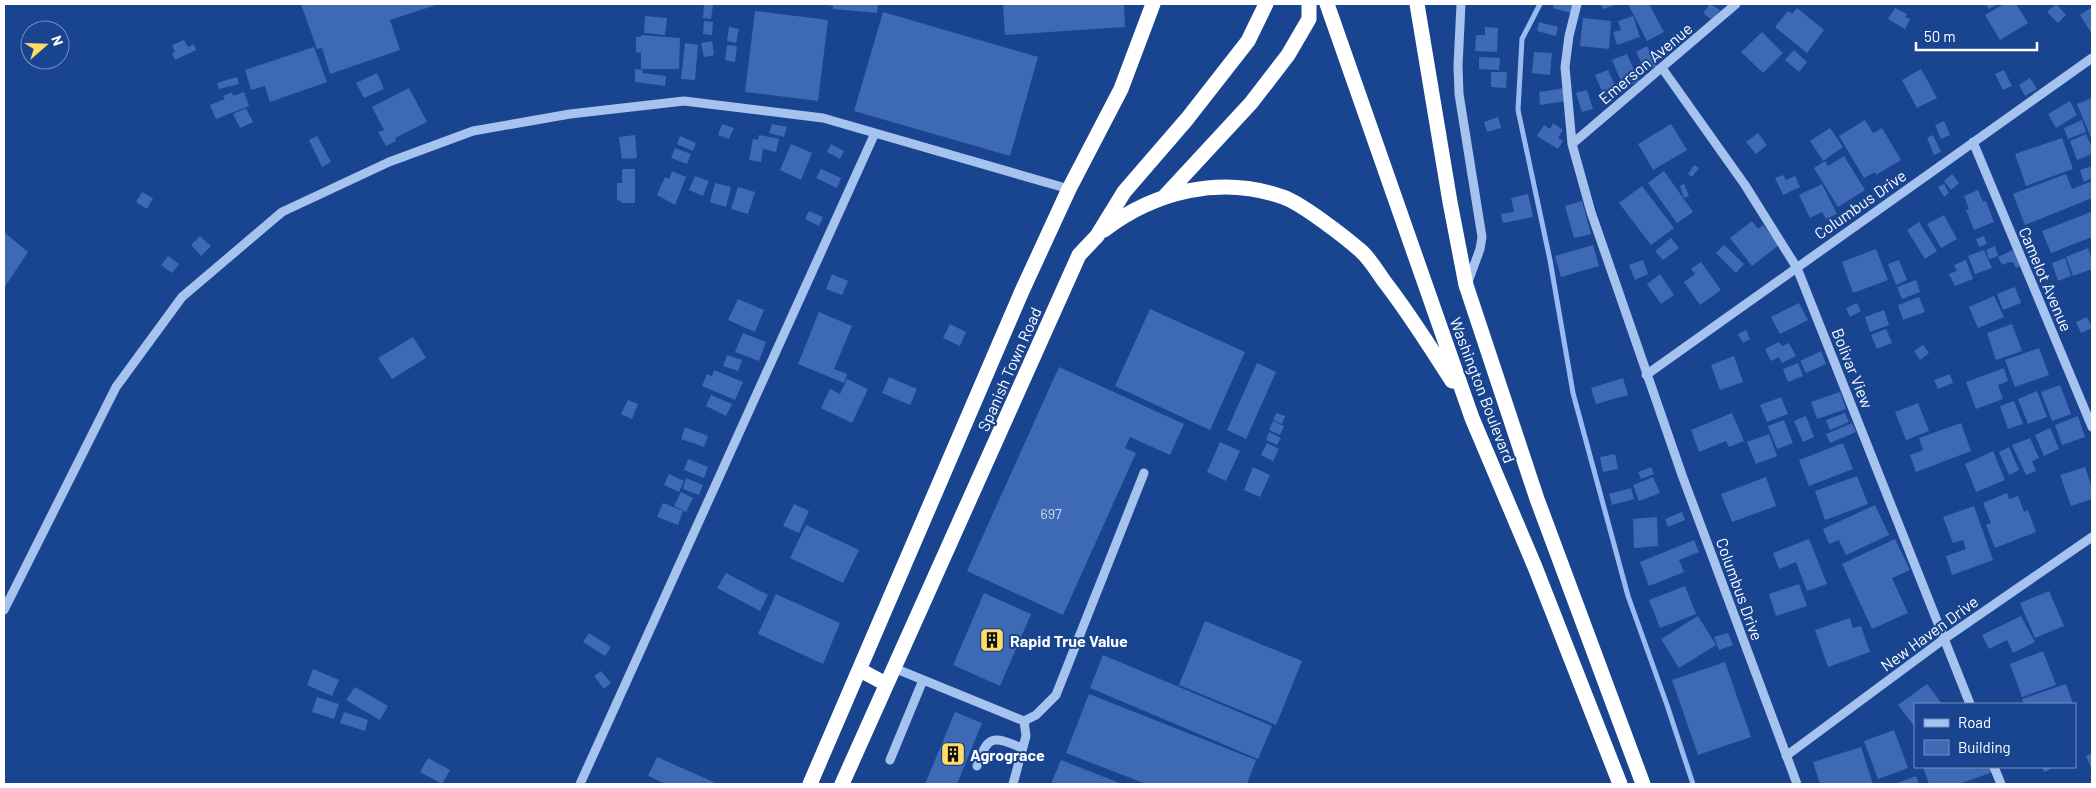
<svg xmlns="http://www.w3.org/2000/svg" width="2096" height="788" font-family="Barlow,sans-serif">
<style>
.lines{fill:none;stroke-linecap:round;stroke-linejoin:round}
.stream{stroke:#99bbf1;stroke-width:5}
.building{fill:#3e6ab5}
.minor{stroke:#a6c2ef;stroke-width:9}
.highway{stroke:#fff;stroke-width:15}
.labels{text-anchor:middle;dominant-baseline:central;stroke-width:4;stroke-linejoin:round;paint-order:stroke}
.number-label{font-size:14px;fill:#cfdaec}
.street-label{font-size:16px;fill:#fff;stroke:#19448f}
.poi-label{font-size:16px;font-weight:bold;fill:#fff;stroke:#19448f;text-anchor:start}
</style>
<rect width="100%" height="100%" fill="#19448f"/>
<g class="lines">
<path class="stream" d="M1540,4l-18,35 -4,71 32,150 23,133 55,203 39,109 26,79"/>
</g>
<path class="building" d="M301,4h138l-49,16 10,30 -70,24 -8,-26 -5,1z
M704,4l9,1 -2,14 -8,-1z
M823,4h55l-1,9 -44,-4v-3z
M1003,4h121l1,23 -120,8z
M1554,4h19l-2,9 -18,-5z
M1601,4h17l-15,5z
M1628,4h21l15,28 -17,9z
M1710,4l10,6 -8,10 -9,-7z
M1986,4h12l-9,5z
M2004,4h12l12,19 -28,17 -15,-25z
M2056,4l10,11 -8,8 -11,-11z
M2092,7v27l-12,-19z
M1797,8l27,22 -17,23 -32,-26 13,-16 4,3z
M1895,8l12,6 -2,3 5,2 -5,10 -17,-10z
M755,11l73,9 -10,81 -73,-9z
M883,12l155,45 -28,99 -156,-45z
M645,16l22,2 -2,17 -21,-2z
M1633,16l7,21 -23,8 -4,-13 8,-2 -3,-9z
M1583,18l28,3 -2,28 -29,-3z
M704,21l9,1 -1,13 -9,-1z
M1539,22l19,5 -2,9 -19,-5z
M729,27l10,2 -3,14 -9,-2z
M1485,27l13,1 -1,24 -22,-1 1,-16h9z
M1762,32l21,21 -20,20 -22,-21z
M641,35l39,3 -1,31h-38v-16l-5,-1v-15h5z
M184,40l4,7 6,-3 2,6 -21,10 -3,-7 3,-1 -3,-7z
M712,41l2,14 -10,2 -3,-14z
M685,43l13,2 -3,35 -14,-1z
M727,45l10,1 -2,16 -10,-2z
M1647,46l10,20 -11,6 -10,-20z
M314,47l13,35 -57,20 -5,-16 -14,4 -6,-20z
M1794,50l13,12 -8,10 -14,-12z
M1534,52l18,1 -2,22 -18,-2z
M1627,54l12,27 -15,7 -12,-28z
M1479,57l21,1 -1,12 -20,-1z
M635,69l8,1 -1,3 24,3 -1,10 -30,-4z
M1921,69l16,29 -20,10 -15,-28z
M1608,70l9,20 -13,6 -9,-21z
M2004,70l8,16 -9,4 -8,-16z
M1491,72h16l-1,16 -15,-1z
M377,73l7,16 -20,9 -8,-15z
M237,77l2,7 -20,5 -2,-6z
M2030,78l7,11 -12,7 -6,-11z
M409,88l18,34 -32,16 1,3 -10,5 -8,-14 6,-2 -12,-23z
M1565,88l1,13 -26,4 -1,-13z
M1587,90l6,19 -11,3 -6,-19z
M232,92l1,4 11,-4 5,14 -33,13 -6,-14 15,-6 -2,-3z
M2092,98v42l-15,-36z
M2070,101l7,14 -21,13 -8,-14z
M246,108l7,14 -13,6 -7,-14z
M1498,117l3,11 -14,4 -3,-10z
M1865,120l8,13 9,-5 19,32 -25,15 -1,-3 -11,6 -25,-42z
M2082,120l4,12 -18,7 -4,-11z
M1944,121l6,14 -9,4 -6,-14z
M1553,123l10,7 -5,8 5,3 -5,8 -21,-13 7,-11 6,4z
M722,124l12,4 -5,11 -11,-4z
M772,124l15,3 -3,10 -15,-4z
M1671,124l16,26 -34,20 -15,-26z
M1830,128l13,19 -20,14 -13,-20z
M1758,133l9,12 -11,9 -10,-12z
M2086,134l6,14v6l-15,6 -7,-19z
M635,135l2,23 -15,1 -3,-22z
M759,135l20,4 -3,13 -13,-3 -2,13 -12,-2 4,-21 5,1z
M1933,135l8,17 -7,3 -7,-17z
M317,136l14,26 -9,5 -13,-27z
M680,136l16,7 -3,8 -16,-7z
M2062,138l11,31 -47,17 -11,-32z
M791,144l21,9 -11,27 -21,-10z
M831,144l13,7 -4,8 -13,-7z
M675,148l16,6 -4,10 -16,-6z
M1844,156l21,34 -27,17 -24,-39 11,-7 3,5z
M1694,165l5,3 -7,9 -4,-3z
M2092,166v12l-8,4 -4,-12z
M622,169h13v34h-14v-2l-4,-1v-17h5z
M821,169l20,9 -4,10 -21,-10z
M672,171l14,6 -11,28 -18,-10 8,-18 4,2z
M1664,171l29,41 -16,11 -29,-40z
M1952,174l7,9 -8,7 -7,-9z
M2066,174l6,15 20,-8v17l-67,27 -12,-31z
M1783,175l3,5 9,-4 5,11 -17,8 -8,-17z
M695,176l14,5 -6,15 -14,-6z
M715,183l16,4 -5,20 -16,-5z
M1684,184l5,12 -5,2 -4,-12z
M1822,184l15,30 -11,5 -4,-7 -12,6 -11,-23z
M1944,184l5,9 -5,4 -6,-10z
M1642,186l32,42 -23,17 -32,-42z
M738,187l17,5 -7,22 -17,-5z
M1978,190l5,12 3,-1 8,21 -20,8 -8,-20 3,-1 -5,-13z
M142,192l11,6 -6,11 -11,-7z
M1528,194l5,23 -30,6 -2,-9 13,-2 -3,-14z
M1582,201l9,33 -17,4 -9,-32z
M809,211l14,6 -4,9 -14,-7z
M2091,212l1,25 -41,16 -9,-22z
M1944,215l13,24 -16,9 -14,-24z
M1752,221l6,8 5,-4 16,20 -27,21 -22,-28z
M1919,222l18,29 -12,8 -18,-29z
M4,232l24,20 -24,36z
M200,236l11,10 -10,10 -10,-11z
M1984,236l3,8 -8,3 -3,-8z
M1671,238l8,10 -16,12 -8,-9z
M1593,245l6,21 -38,11 -6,-21z
M1724,245l20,19 -8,9 -20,-20z
M1995,246l3,10 -9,3 -3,-9z
M2088,248l4,12v9l-19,7 -7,-19z
M1876,249l12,31 -35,13 -11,-31z
M1984,250l8,18 -17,6 -7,-18z
M2013,250l7,16 -4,2 -3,-6 -3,1 -1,-1 -7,3 -4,-8z
M168,256l11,8 -7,9 -11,-8z
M2065,258l6,18 -13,5 -6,-18z
M1643,260l5,14 -13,6 -6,-15z
M1899,260l8,20 -11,5 -8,-21z
M1966,260l7,19 -18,7 -6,-12 8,-3 -3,-6z
M1701,262l20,28 -21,15 -16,-23 11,-8 -4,-5z
M832,274l16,7 -6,14 -16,-6z
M1660,274l14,21 -13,9 -14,-20z
M1916,280l4,12 -18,7 -5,-12z
M2015,287l6,16 -18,7 -6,-16z
M1994,296l10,21 -26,11 -9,-21z
M1919,297l6,15 -22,8 -5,-15z
M738,299l26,11 -9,22 -27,-12z
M1799,303l9,17 -28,14 -9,-17z
M1857,303l4,8 -11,6 -4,-9z
M1150,309l95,43 -35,78 -95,-44z
M1884,310l5,15 -19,7 -5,-15z
M819,312l33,14 -18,43 13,5 -3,9 -46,-19z
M2087,317l5,11 -11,5 -5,-11z
M950,324l16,8 -6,14 -17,-8z
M2012,324l10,27 -26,9 -9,-27z
M1886,329l6,14 -15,6 -6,-14z
M1746,330l4,9 -7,4 -5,-9z
M743,333l23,9 -7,19 -24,-9z
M413,337l13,21 -34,21 -14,-21z
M1779,342l3,4 7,-3 7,13 -14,7 -3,-6 -8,4 -6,-12z
M1923,345l6,8 -9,7 -6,-9z
M2039,348l10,27 -34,12 -10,-27z
M1821,351l5,13 -20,9 -6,-12z
M727,355l15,5 -4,11 -15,-5z
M1734,356l9,26 -23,8 -9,-25z
M1257,363l19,9 -30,67 -19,-9z
M1798,363l5,13 -15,6 -5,-13z
M1059,367l125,57 -14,31 -40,-18 -5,11 11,5 -73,162 -96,-44z
M2004,368l4,13 -10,4 5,14 -27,10 -10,-27z
M714,370l29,12 -8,18 -33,-14 5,-12 5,2z
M1950,374l3,9 -15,6 -4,-9z
M889,377l28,12 -7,16 -28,-12z
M1623,378l5,17 -32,9 -5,-16z
M847,379l21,10 -16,34 -31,-15 9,-19 10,5z
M2060,385l11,29 -19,7 -11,-29z
M2037,391l10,26 -19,7 -10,-25z
M1840,392l6,17 -29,10 -6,-17z
M711,395l21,9 -6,12 -20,-10z
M1781,397l7,17 -21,8 -7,-17z
M628,400l10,4 -6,15 -11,-5z
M2014,401l9,23 -15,5 -8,-23z
M1918,403l11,28 -23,9 -11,-28z
M1276,413l9,3 -3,8 -9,-4z
M1732,413l12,28 -15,6 -3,-6 -27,11 -8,-22z
M1845,413l4,9 -19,8 -4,-10z
M1806,416l8,21 -11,5 -9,-21z
M2078,416l7,21 -23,8 -7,-20z
M1784,420l9,23 -16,6 -9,-23z
M1273,421l11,5 -4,9 -11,-5z
M1852,423l4,9 -26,11 -4,-9z
M1961,423l10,28 -55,21 -6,-17 13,-5 -4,-12z
M685,427l23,9 -4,11 -23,-8z
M2050,428l9,21 -15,7 -9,-21z
M1269,432l12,6 -4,7 -11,-5z
M1769,434l8,22 -21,8 -9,-22z
M2030,438l9,20 -7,3 4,10 -10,4 -14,-30z
M1220,442l20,9 -14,30 -19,-9z
M1267,443l12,6 -6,12 -12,-6z
M1843,443l10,26 -44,17 -10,-26z
M2009,447l10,23 -10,5 -10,-23z
M1993,451l12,29 -29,12 -11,-28z
M1615,454l3,15 -15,3 -3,-15z
M688,459l20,8 -4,11 -20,-8z
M1253,467l17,8 -10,22 -16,-7z
M1651,467l3,7 -13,5 -3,-7z
M2085,467l7,21v11l-21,7 -11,-31z
M669,474l15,7 -5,11 -15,-7z
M1857,476l11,28 -43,16 -10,-29z
M1653,477l7,16 -21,8 -6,-16z
M1766,477l10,29 -44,16 -11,-28z
M686,478l17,7 -4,10 -16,-6z
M1631,488l3,11 -22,6 -3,-11z
M681,492l12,6 -7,14 -12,-6z
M2007,493l2,6 9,-3 6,16 4,-2 8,22 -41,16 -9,-23 5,-2 -8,-20z
M663,503l20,8 -5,14 -21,-8z
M794,504l15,7 -10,22 -16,-7z
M1875,505l14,30 -43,20 -7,-15 -10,4 -6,-15z
M1974,506l19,54 -41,15 -6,-19 20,-7 -3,-9 -10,3 -10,-26z
M1682,512l3,8 -17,7 -3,-8z
M1657,517l1,29 -24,2 -1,-29z
M806,525l53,25 -16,33 -53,-25z
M1809,539l18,45 -20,7 -11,-29 -17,7 -6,-16z
M1895,539l15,31 -18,8 16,35 -36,16 -30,-65z
M1694,540l5,12 -20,8 5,12 -35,14 -9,-24z
M726,573l42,22 -8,16 -43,-23z
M1799,584l8,22 -31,10 -7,-22z
M1685,586l11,28 -36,14 -11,-28z
M2049,591l15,35 -29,12 -15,-35z
M984,593l47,21 -31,72 -47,-21z
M776,594l64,29 -17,41 -65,-30z
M1698,616l18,29 -37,23 -18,-29z
M2021,616l14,26 -22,11 -6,-13 -18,9 -7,-14z
M1850,618l3,10 8,-2 9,26 -42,15 -13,-37z
M1205,621l97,40 -26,64 -97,-40z
M589,633l22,14 -6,9 -22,-14z
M1728,633l5,12 -14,5 -5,-13z
M2043,651l13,34 -34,12 -12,-33z
M1103,655l169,71 -14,33 -168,-71z
M1725,662l26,75 -53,18 -26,-75z
M313,669l26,11 -7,16 -25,-11z
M601,671l10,12 -7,6 -10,-13z
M1927,684l15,20h-27v23l-17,-22z
M2066,684l7,20h-49l-2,-5z
M355,687l33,19 -8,14 -34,-20z
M1089,694l167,66 -9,24h-101l-80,-31z
M317,697l22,7 -5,15 -22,-7z
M344,712l24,8 -3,11 -25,-8z
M955,712l27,11 -25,61h-32z
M1894,730l14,38 -30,11 -14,-38z
M1861,747l12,37h-53l-7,-22z
M2092,753v17l-6,-14z
M657,757l61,27h-52l-18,-8z
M428,758l22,12 -8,14 -22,-12z
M1061,760l61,24h-71z
M1923,767h68l2,5 -34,12h-30z
M2042,767h13l-11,5z
M1916,776l3,8h-25z"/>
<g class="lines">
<path class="minor" d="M1461,4l-3,62 1,28 23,143 -2,12 -12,33
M1577,4l-8,32 -4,31 7,77 19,68 91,263 115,309
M1662,68l83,117 52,83 173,436
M1973,142l119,285
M1572,144l164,-140
M1646,375l446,-317
M4,610l112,-223 66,-90 100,-85 107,-50 84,-31 97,-17 114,-13 139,17 246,71
M894,668l130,53 12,-6 20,-20 88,-222
M1786,756l158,-117 148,-102
M890,760l33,-80
M977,766c11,-32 16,-30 45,-18
M1994,767l7,17
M580,784l295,-651
M1013,784l13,-48 -2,-15"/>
<path class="highway" d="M1327,4l145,414 63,149 85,217
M1417,4l33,198 16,83 71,214 106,285
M1164,197l87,-94 37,-48 21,-36v-15
M1104,230c51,-39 117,-55 179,-33 18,6 62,40 78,54 9,8 16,20 23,30 25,32 46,66 68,100
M860,670l26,14
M810,784l212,-493 47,-102 52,-100 32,-85
M842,784l237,-529 18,-19 27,-44 63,-73 61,-78 18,-37"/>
</g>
<defs>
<symbol id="building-square" viewBox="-11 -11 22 22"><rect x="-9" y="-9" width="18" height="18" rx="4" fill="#ffdd64" stroke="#19448f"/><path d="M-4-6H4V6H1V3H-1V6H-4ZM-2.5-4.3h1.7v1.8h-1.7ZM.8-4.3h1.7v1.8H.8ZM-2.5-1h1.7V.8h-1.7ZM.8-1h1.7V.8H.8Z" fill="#111"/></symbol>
</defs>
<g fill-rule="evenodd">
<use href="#building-square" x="978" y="626" width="28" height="28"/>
<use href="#building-square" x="939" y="740" width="28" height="28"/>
</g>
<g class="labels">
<g class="number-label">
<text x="1051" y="513">697</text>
</g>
<g class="street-label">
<text transform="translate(1645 63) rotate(-40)">Emerson Avenue</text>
<text transform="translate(1860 204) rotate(-35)">Columbus Drive</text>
<text transform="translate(2046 279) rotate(67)">Camelot Avenue</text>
<text transform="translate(1853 368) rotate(68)">Bolivar View</text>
<text transform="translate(1009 369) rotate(-66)">Spanish Town Road</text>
<text transform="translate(1483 390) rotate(69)">Washington Boulevard</text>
<text transform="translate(1740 589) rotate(70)">Columbus Drive</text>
<text transform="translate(1929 633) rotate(-36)">New Haven Drive</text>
</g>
<g class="poi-label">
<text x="1010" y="640">Rapid True Value</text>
<text x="970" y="754">Agrograce</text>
</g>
</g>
<rect width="2096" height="788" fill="none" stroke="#ffffff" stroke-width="10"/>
<rect x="1914" y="703" width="162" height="65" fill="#19448f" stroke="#758fbc"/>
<rect x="1924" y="719" width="25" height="8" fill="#a6c2ef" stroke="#758fbc"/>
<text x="1958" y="728" font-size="15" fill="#ffffff">Road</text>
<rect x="1924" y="740" width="25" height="15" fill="#3e6ab5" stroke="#758fbc"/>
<text x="1958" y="753" font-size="15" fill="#ffffff">Building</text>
<g transform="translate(45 45) rotate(70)"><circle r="24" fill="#19448f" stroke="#758fbc"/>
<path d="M0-4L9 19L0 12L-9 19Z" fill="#ffdd64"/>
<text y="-8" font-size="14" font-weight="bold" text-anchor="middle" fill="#ffffff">N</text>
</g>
<path d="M1916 42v8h121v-8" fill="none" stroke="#ffffff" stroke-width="2.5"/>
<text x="1924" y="42" font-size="15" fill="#ffffff" stroke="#19448f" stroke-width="4" paint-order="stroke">50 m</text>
</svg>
